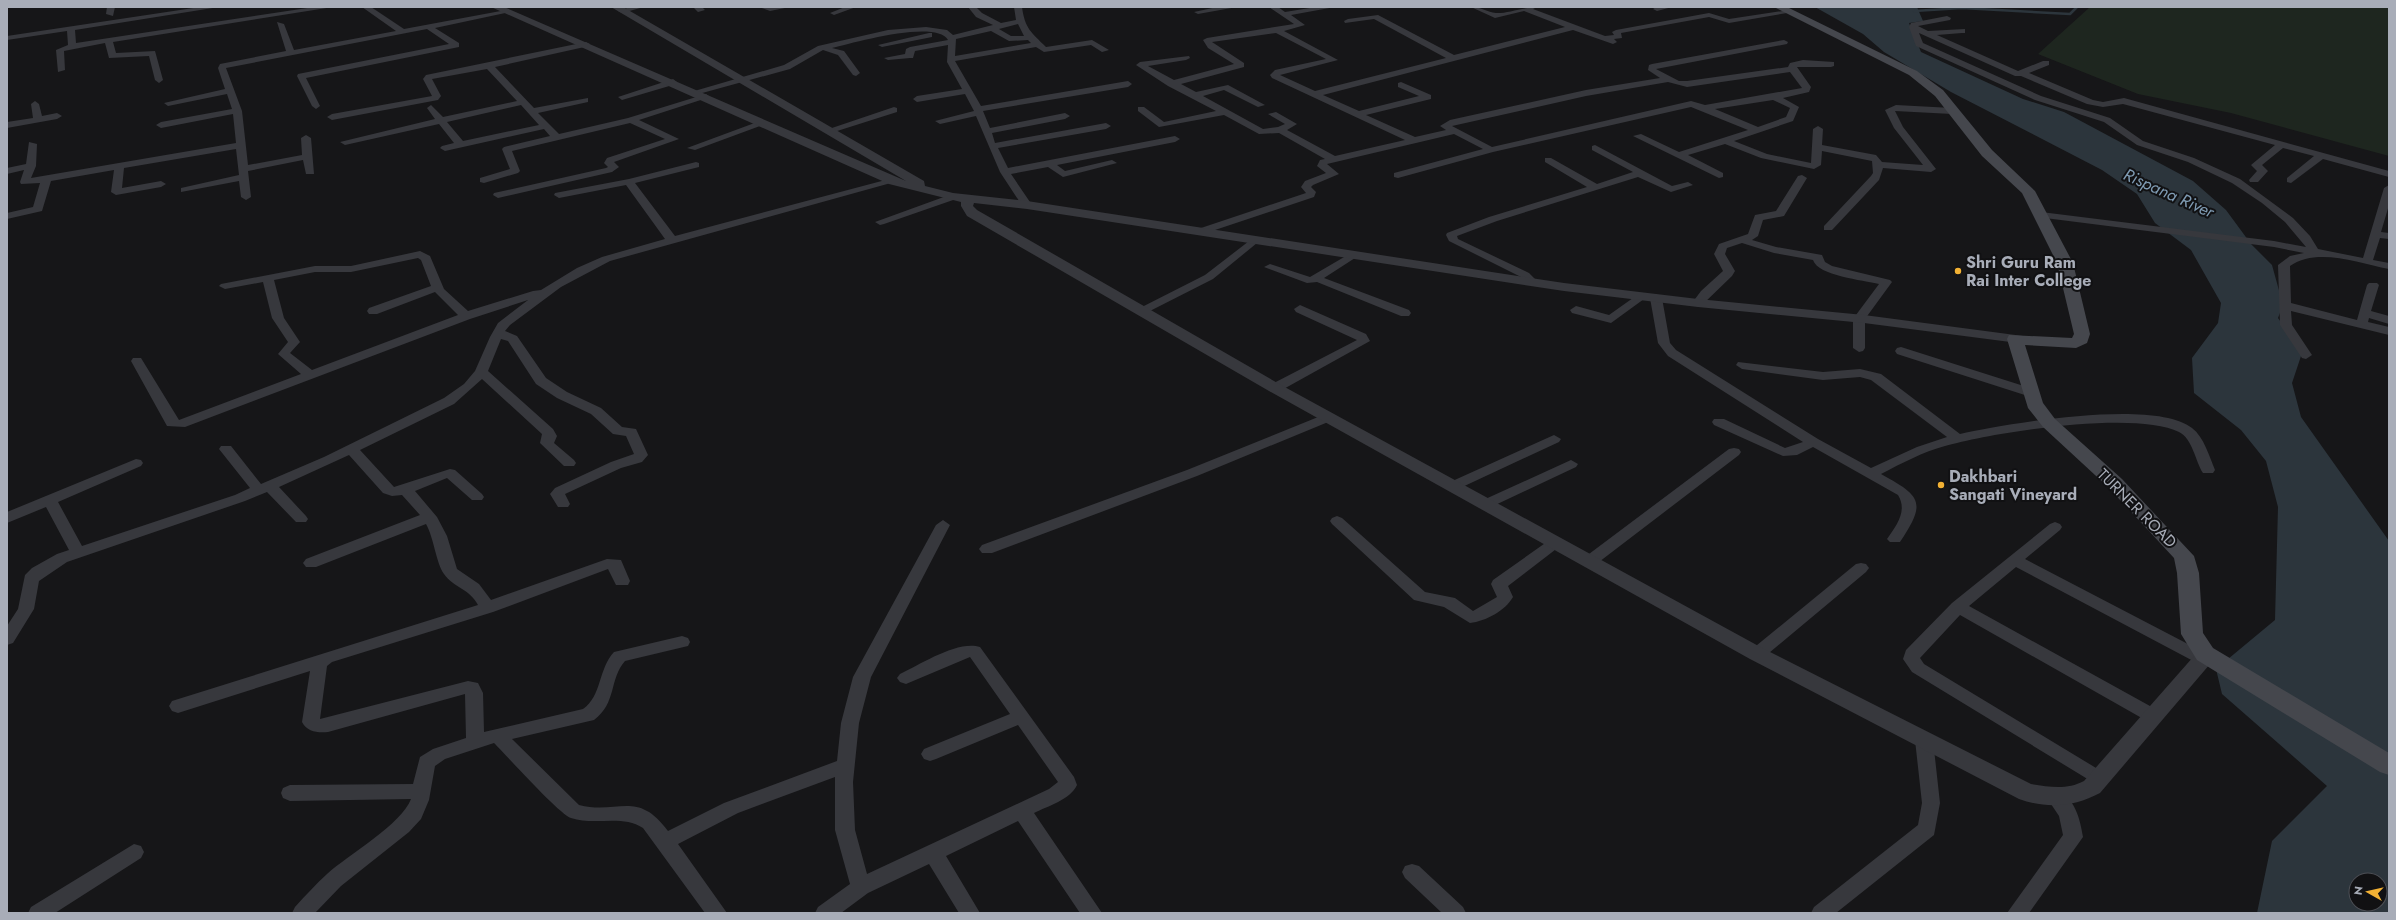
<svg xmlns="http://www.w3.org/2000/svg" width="2396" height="920" font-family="Jost,sans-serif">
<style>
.green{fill:#1e261f}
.water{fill:#2c353c;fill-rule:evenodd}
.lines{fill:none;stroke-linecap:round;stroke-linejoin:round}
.stream{stroke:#2c353c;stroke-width:2.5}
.minor{fill:#37383d;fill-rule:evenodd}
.tertiary{fill:#37383d;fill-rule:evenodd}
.secondary{fill:#45474d;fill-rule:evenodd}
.poi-dot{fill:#f2b134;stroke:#111113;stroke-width:1.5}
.labels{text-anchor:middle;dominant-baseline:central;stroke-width:4;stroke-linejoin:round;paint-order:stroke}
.poi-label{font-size:16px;font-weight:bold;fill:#a8adb8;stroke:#111113;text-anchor:start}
.street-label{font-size:16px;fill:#a8adb8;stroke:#111113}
.water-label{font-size:17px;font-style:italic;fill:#7f9bb3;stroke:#111113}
</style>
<rect width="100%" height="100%" fill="#161618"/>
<path class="green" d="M2090,7h299v149l-158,-43 -93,-19 -100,-40z"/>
<path class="water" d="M1815,7h102l6,14 -14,2 12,29 102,47 41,13 129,69 33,29 25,34 21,21 11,40 -5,13 24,35 -10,30 9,34 88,124v372h-132l15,-72 55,-55 -105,-92 -6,-25 59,-49 3,-113 -12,-46 -25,-31 -47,-37 -2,-35 26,-35 3,-20 -30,-53 -36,-27 -18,-29 -35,-24 -151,-78 -67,-40 -21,-18zM2356,880h24v24h-24z"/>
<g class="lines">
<path class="stream" d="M1914,11l48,-3 108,6 7,-7"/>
<path class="minor" d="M107,7h8l-2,9 -7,-2z
M200,7h19l-144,23 1,13 238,-36h19l-220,35 3,11 39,-2 8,29 -4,3 -4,-3 -6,-24 -40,2 -4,-15 -41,8 1,19 -7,2 -2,-22 12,-5 -1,-14 -60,9v-4z
M362,7h9l33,22 102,-19 4,2 -75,16 24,15v4l-153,31 14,28 -4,3 -4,-3 -15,-30 1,-2 151,-30 -22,-15 -201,39 16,43 6,54 54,-10 -1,-17 5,-3 5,3 3,36h-8l-3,-14 -55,11 3,26 -5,3 -5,-3 -2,-16 -58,11v-4l58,-13 -3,-26 -112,19 -2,20 39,-7 5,3 -5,3 -45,8 -5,-3 3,-22 -63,11 -9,30 -35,8v-6l26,-6 7,-24 -19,1 -1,-2 4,-12 -17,4v-6l19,-4 3,-22 8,2 -1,22 -5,12 205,-35 -3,-29 -72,14 -5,-3 5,-3 71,-13 -5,-15 -59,12 -4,-3 61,-14 -7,-21 2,-4 66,-13 -9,-29 7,2 10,26 102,-19z
M630,7h14l-22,6 -4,-2z
M693,7h9l3,3 -7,2z
M759,7h31l-20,4z
M845,7h11l-22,8 -4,-2z
M968,7h8l6,6 19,10 15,-3 -2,-13h8c3,22 9,25 24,40l46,-7 17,10 -7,2 -11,-7 -47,7 -8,-5 -81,14 26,45 147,-25 4,3 -4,3 -145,24 7,17 75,-15 5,3 -5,3 -73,14 3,10 111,-20 5,3 -5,3 -108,19 10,20 167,-32 5,3 -5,3 -118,23 8,6 47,-11 5,3 -54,14 -15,-10 -37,7 21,31 -5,3 -4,-1 -23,-35 -24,-56 -36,8 -5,-3 39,-10 -9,-17 -48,8 -4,-3 4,-3 45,-7 -15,-27 1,-17 -33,6 -2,7h-3l-22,2 -4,-2 21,-4 1,-5 4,-2 38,-7c-12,-21 -95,3 -116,8l12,3 16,22 -4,3 -3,-1 -15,-20 -15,-5 -33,19 -95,26 -4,-3 93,-27 34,-19 70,-16 38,-3 21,3 6,5 40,-10 -17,-8zM1018,24l6,12h-13l-12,-7zM991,31l18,10 19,-1 3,3 -76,13 1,-17z
M1217,7h20l-39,7 -4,-2z
M1269,7h9l7,5 31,-5h19l-44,8 14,10 -21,6 54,29 -58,15 35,16 131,-33 -72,-39 -29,4 -1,-2 4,-2 30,-4 76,40 111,-28 -41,-16 -29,7 -24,-11c11,0 16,5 25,6 9,1 28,-6 41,-6l-4,2 72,27 9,-1 -2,-3 4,-2 93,-17 20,6 60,-9 4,2 -64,11 -20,-6 -88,16 1,5 -8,1 3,3 -4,2 -40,-14 -250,65 36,16 60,-15 -21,-9v-4l3,-1 30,13v4l-65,16 49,22 31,-7 -6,-4 10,-6 136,-30 74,-12 -12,-8 1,-5 3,-1 132,-24 4,2 -1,2 -131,25 23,12h8l101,-14 2,-4 13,-3 31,2v4l-3,1h-34l14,20 -2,5 -26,6 16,9 -6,14 -59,20 33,13 44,9 2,-34 5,-3 5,3 -1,16 54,10 6,7 41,3 -29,-37 -9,-18 11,-5 56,3 5,3 -5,3 -57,-3 8,16 33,42 -5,3 -48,-4 -4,12 -47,50h-8v-4l47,-50 2,-3 -1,-12 -50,-10 -1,14 -7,4 -53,-11 -36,-14 -37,11 35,18v4l-4,1 -86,-42 8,-2 38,18 69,-22 -57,-23 -198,45 -95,26 -4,-1v-4l89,-24 -29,-15 -127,30 12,10 -26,11 -2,2 5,5 -2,5 -111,37h-8v-4l111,-37 -5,-6 4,-6 21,-8 -9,-7 3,-6 5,-1 -46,-26 -20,1 -35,-19 -65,12 -21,-16v-4h6l20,15 52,-11 -48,-25 -32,-21 4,-3 49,-6 1,2 -4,2 -38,6 26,14 60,-16 -26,-16 -5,-8 4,-2 87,-14zM1276,33l50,26 -51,11 -5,5 2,3 133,62 -70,16 -48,-26 10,-6 -21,-12 -8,2 17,10 -7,3 -15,2 -60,-33 21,-6 34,17 7,-2 -37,-20 -32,7 -15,-8 63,-17v-4l-32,-21zM1790,72l12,16 -97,17 -14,-4 -199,46 -40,-21 134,-30 82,-14 19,5zM1773,100l17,8 -4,9 -28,10 -43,-18z
M1656,7h16l-15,4 -4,-2z
M1947,16l4,2 -1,2 -32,6 10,5 37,-2v4h-3l-25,2 81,36 25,-10h6v4l-20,8 64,27 10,2 21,-4 265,73v6l-66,-18 -32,24 -4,-1v-4l27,-22 -31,-8 -21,17 6,6 -10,11h-8l-1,-2 8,-9 -6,-6 24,-20 -152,-41 -20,3 -16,-3 -66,-28h-6l-96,-43 4,10 118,53 69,22 33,23 51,17 46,21 53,39 17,18 8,13 45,9 21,-70 5,-3v20l-8,27 8,1v6l-9,-1 -7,22 16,3v6c-31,-6 -72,-22 -99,-3l1,37 66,17 10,-35 2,-2h8l2,2 -8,26 18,5v8l-20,-6 -1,4 21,5v8l-98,-24 1,14 20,30 -6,4 -4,-1 -22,-33 -2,-60 12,-9 14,-3 -30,-6 -237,-30 -1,-2 5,-3 233,29 32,6 -21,-25 -23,-19 -30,-20 -44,-21 -51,-17 -33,-23 -69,-22 -119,-54 -7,-19 2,-4z
M929,33h3v4l-50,10 -4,-2z
M586,42l4,2 -1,2 -94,21 39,41 54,-10v4l-50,11 21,21 69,-16 78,-24 4,3 -71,23 40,19 -65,23 5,5 -7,5 -114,26 -5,-3 1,-2 112,-25 2,-1 -4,-4 3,-5 58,-19 -35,-16 -118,28 8,20 -2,2 -34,10 -4,-1v-4l30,-9 -8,-20 2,-2 46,-11 -6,-7 -99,22 -5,-3 2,-2 12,-3 -15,-19 -94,21 -5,-3 95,-23 -8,-11 4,-3 12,12 74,-16 -30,-32 -55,10 9,17 -3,4 -106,20 -5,-3 5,-3 100,-18 -9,-17 3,-4zM521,105l18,20 -76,16 -16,-19z
M673,79l4,3 -1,2 -54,16 -4,-3z
M35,101l4,3 3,12 15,-3 5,3 -5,3 -50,9v-6l26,-4 -2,-14z
M894,107l3,1v4l-63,20 -8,-2z
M760,121l8,2 -73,27 -8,-2z
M1595,145l77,41 16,-4 5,3 -22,7 -33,-15 -141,44 -40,15 1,3 71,34 9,9 -6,3 -11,-8 -72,-36 -3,-6 1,-2 42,-16 98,-30 -42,-25v-4h6l46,26 36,-12 -41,-22v-4z
M696,162l3,1v4l-64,16 40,53 218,-58 5,3 -288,80 -49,26 -51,38 -5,6 12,5 29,42 21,14 34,16 21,19 14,2 12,26 -6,7 -21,6 -56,26 5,10 -2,3h-10l-8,-13 5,-6 56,-26 23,-8 -8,-18 -13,-2 -22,-20 -34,-16 -21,-14 -28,-43 -7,-2 -13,32 65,58 4,7 -3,7 20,17 2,3 -2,3h-10l-24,-23 2,-9 -60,-55 -28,25 -94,46 34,37 56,-18 5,1 27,24 2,3 -2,3h-10l-25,-22 -32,13 22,26 10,19 10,33 22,15 12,16 116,-41 14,1 9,21 -2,4h-12l-8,-16 -115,43 -161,50 -5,4 -7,53 148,-38 10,2 5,10 1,39 99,-23c19,-13 15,-40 31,-57l68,-16 6,2 2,4 -2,4 -63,15c-16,18 -8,42 -31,59l-82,19 67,66c39,10 58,-16 89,26l56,-28 113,-42 4,-38 12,-46 83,-152 7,-5 7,5 -79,152 -12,46 -6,59 2,48 12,44 182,-85 9,-7 -40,-57 -82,34 -6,2 -6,-2 -3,-5 3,-5 86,-35 -40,-57 -64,27 -6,-2 -3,-4 3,-4c21,-10 58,-34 80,-27l94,130 3,8c-7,15 -29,21 -43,28l68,100h-22l-62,-92 -72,35 34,57h-21l-30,-49 -61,29 -27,20h-26l3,-6 32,-23 -15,-54v-53l-97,36 -60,31 49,69h-22l-62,-85c-21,-14 -48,-2 -72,-10 -12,-4 -64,-62 -77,-75l-49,16 -10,7 -6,34 -8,19 -12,13 -68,54 -26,27h-23l3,-6c10,-11 21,-23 32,-33 21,-19 75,-50 84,-75l-121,2 -7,-3 -2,-5 2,-5 7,-3 123,-1 7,-27 13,-8 33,-11 -1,-44 -137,38c-10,1 -21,0 -26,-10l8,-51 -132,42 -6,-2 -3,-5 3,-5 306,-96c-8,-16 -24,-17 -34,-31 -8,-11 -10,-36 -18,-50l-110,43h-10l-3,-4 3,-4 114,-44 -18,-20 -10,1 -9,-3 -34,-38 -70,32 27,29 2,3 -2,3h-10l-29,-30 -22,9 -178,61 -28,19 -5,28 -21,34 -6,2v-19l11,-17 7,-34 7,-7 25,-14 12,-4 -23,-43 -39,16v-11l129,-53 5,1 2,3 -2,3 -83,36 24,44 153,-51 15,-7 -31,-39 2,-3h10l30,38 63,-27 120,-59 20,-14 11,-13 15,-34 8,-14 30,-23 -58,19 -285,108 -18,-1 -36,-65 2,-3h8l38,62 122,-46 -23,-20 10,-12 -16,-24 -9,-36 -38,7 -6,-3 2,-2 94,-18h36l69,-15 10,5 14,33 24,22 65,-20 8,-1 36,-22 25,-11 63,-18 -39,-54 -67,13 -5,-3 1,-2 74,-14zM418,258l3,2 10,26 -62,22 -2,3 2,3h8l58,-22 23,23 -146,55 -22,-17 10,-11 -16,-24 -10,-38 41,-8h36z
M1802,175l5,3 -23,38 -21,4 -5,16 -6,4 24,7 46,8 3,7 7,4 58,14 2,2 -27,37v29l-2,3 -4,1 -6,-4v-29l26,-35c-16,-4 -61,-8 -66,-24l-39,-7 -32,-10 -15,5 -2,6 10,17 -3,5 -30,29 -4,2 -6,-4 9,-12 22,-20 -9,-17 5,-10 29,-10 7,-19 21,-4 22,-35z
M952,194l5,3 -1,2 -72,25 -4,1 -5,-3z
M1253,238l4,1v4l-44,36 -67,34h-8l-2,-3 69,-35z
M1351,253l4,1v4l-31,20 85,32 2,3 -2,3h-8l-84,-34 -10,1 -43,-16 6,-3 40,13z
M1640,293l6,4 -2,2 -33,24 -39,-10 -2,-3 6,-4 33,9z
M1656,294l6,4 8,45 6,7 142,89 53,29 46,-21 30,-10 -76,-57 -11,-3 -37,3 -81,-11 -6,-4 2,-3 85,10 37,-3 21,5 79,60c46,-10 194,-36 232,-6 12,9 17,28 23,42l-2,3h-10c-8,-12 -10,-34 -24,-41 -43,-22 -186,0 -234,14 -22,6 -43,17 -64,28 40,22 46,28 19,68h-10l-3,-3c9,-13 21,-28 11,-44l-85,-48 -16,8 -14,1 -69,-31 -2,-3 2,-3h10l61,29 18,-6 -135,-86 -10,-13 -8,-45z
M1300,305l66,29 4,7 -90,50h-10l-1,-3 1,-3 87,-45 -61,-28 -2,-3z
M1901,347l135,43 2,3 -7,4 -134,-43 -2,-3 2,-3z
M1328,413l5,1 2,3 -2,3 -136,56 -205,77h-10l-3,-4 3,-4 205,-75z
M1554,435l7,4 -2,3 -101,47h-10l-2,-3 2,-3z
M1734,448l5,1 2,3 -2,3 -144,110h-10l-3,-4 3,-4 144,-108z
M1571,460l7,4 -2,3 -85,40h-10l-2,-3 2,-3z
M1337,516l5,2 83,74 30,6 18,13 24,-14 -6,-13 2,-4 58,-41h10l3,4 -56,43 5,11c-8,14 -27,24 -43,26l-26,-16 -30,-7 -82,-76 -2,-3 2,-3z
M2055,522l5,2 2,3 -2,3 -35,29 184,96 2,4 -2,4 -6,2 -6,-2 -181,-96 -47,39 190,105 3,5 -3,5 -6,2 -6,-2 -187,-106 -40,43 4,6 182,110 2,5 -2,5 -7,2 -187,-114 -9,-13 3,-9 46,-47 98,-79z
M1861,563l5,1 3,4 -3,4 -103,86 -6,2 -6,-2 -2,-4 2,-4 105,-86z
M1924,733l6,2 3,5 7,63 -6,32 -98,78h-25l3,-6 104,-82 4,-22 -7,-63 3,-5z
M2056,790c19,7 24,29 27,47l-54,76h-22l56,-78 -4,-19 -12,-18 2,-5z
M134,844l7,2 3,6 -3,6 -86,55h-27l3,-6z
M1412,864l7,2 44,41 3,6h-24l-37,-35 -3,-6 3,-6z"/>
<path class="tertiary" d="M491,7h13l402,174 -295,-174h12l301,174 1,5 28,7 74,8 537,82 134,16 166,16 159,21 2,3 -2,3 -5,1 -154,-20 -166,-16 -134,-16 -537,-82 -53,-6 -1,3 4,4 304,175 483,264 267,135c19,3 36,6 53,-3l110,-125 4,-7 7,-2 7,2 3,5 -5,10 -110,129c-26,14 -53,16 -81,6l-269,-140 -481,-268 -302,-175 -6,-10v-4l-72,-18z"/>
<path class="secondary" d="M1774,7h13l130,64 26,19 49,60 43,41 38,72 17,71 -3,9 -11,5 -51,-3 18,58 12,16 67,60 72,77 5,17 4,60 10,15 176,105v22l-9,-3 -183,-112 -16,-26 -4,-61 -3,-15 -66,-71 -65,-60 -15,-19 -21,-69 2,-4 63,3 2,-4 -17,-71 -35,-70 -40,-37 -47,-60 -26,-21z"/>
</g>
<g class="poi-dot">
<circle cx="1958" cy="271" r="4"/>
<circle cx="1941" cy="485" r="4"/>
</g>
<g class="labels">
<g class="poi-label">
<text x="1966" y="262">Shri Guru Ram<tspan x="1966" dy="18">Rai Inter College</tspan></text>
<text x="1949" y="476">Dakhbari<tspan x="1949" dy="18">Sangati Vineyard</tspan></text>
</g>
<g class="street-label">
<text transform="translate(2137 508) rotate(45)">TURNER ROAD</text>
</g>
<g class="water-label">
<text transform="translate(2169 193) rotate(24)">Rispana River</text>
</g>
</g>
<rect width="2396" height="920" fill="none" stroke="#a8adb8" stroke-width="16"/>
<g transform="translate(2368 892) rotate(278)"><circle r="19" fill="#111113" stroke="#4d4f55"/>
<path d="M0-3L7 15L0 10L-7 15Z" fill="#f2b134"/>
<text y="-6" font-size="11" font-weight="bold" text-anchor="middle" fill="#a8adb8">N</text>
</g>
</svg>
